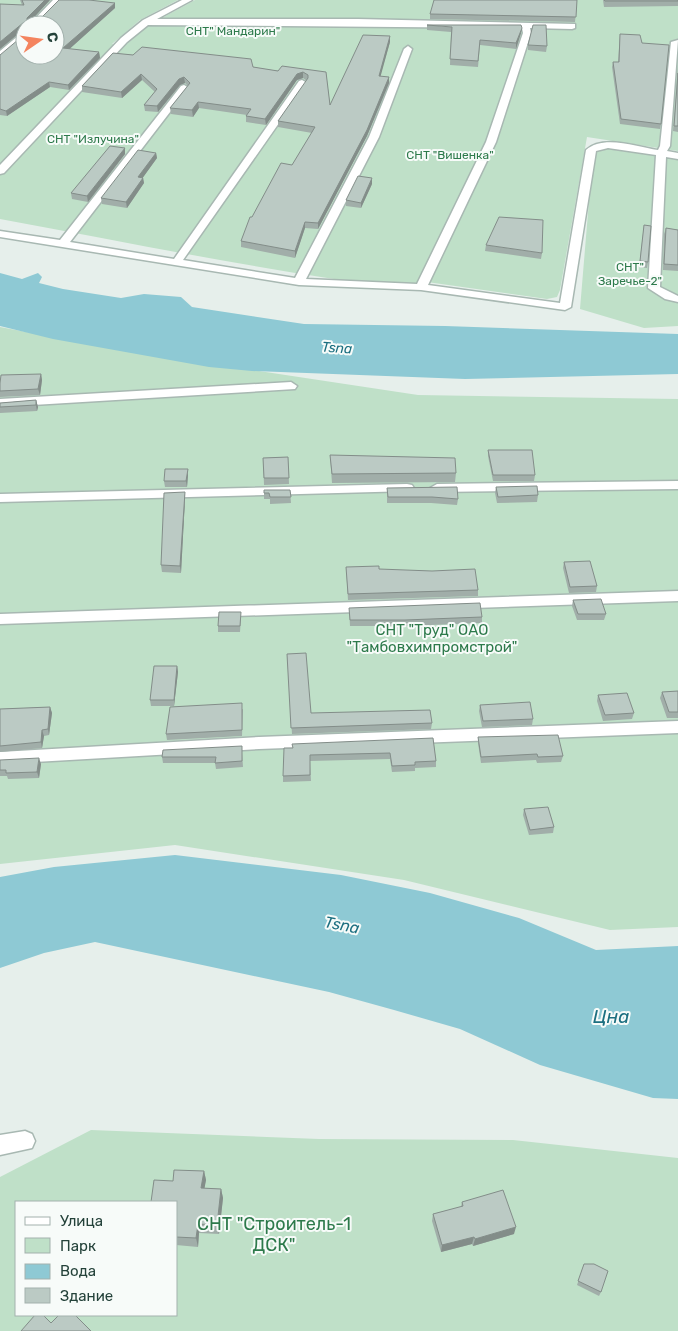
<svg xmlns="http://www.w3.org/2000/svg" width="678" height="1331" font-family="Rubik,sans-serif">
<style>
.green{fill:#bfe0c8;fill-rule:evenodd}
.water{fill:#8ec9d4}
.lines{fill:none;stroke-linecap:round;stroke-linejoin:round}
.minor-casing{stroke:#a8b8b2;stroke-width:3}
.minor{fill:#fff;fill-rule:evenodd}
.wall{fill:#a1aea9}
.shaded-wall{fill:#838d89}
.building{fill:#bbcac4;stroke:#838d89}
.labels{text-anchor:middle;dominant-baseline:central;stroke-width:4;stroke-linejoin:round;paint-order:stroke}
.far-park-label{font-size:12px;fill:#2d7a4b;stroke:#f7fbf9}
.far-water-label{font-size:14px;font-style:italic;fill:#1c6f80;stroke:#f7fbf9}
.park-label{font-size:15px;fill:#2d7a4b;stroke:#f7fbf9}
.water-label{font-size:16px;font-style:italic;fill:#1c6f80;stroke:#f7fbf9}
.near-park-label{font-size:18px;fill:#2d7a4b;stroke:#f7fbf9}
.near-water-label{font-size:19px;font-style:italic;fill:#1c6f80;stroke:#f7fbf9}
</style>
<rect width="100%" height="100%" fill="#e6efeb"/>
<path class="green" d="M0,0h178l-38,20 -28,24 11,3 26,-22 46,-25h483v151l-91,-14 -27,153 -3,7 -10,2 -127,-18 -12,8c-138,-17 -272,-45 -408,-70zM25,25h30v30h-30z
M608,149l70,10v167l-34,2 -64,-19 13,-156z
M0,327l127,24 291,44 260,4v528l-68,3 -206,-50 -229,-35 -175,19z
M91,1130l228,9 194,1 165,18v173h-678v-154zM16,1202h160v113h-160z"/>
<path class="water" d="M0,273l22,6 16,-6 4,4 -3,6 24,6 58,9 23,-4 37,3 11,10 112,17 141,2 233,8v40l-213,5 -213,-8 -43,-4 -156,-28 -53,-13z
M175,855l166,20 89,18 89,25 77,32 82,-4v153l-25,-1 -113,-33 -80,-36 -66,-19 -65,-18 -234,-50 -51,11 -44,15v-91l54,-10z"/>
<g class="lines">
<defs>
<path id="minor" d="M53,0h9l-24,25h-9z
M182,0h10l-35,19h201l217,5v4l-3,1 -42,-1 1,5 -35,109 -68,143 132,18 26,-153c17,-16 52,-3 72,0l2,-4 11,-104 7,-2 -8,106 -3,5 11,2v6l-12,-2 -6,130 18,9v6l-13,-3 -17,-11 8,-133 -48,-7 -12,3 -25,156 -6,3 -144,-20 -122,-5 -299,-48v-6l60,9 121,-154 3,-1 5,3 -2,2 -117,152 104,17 125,-178 3,-1 5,3 -124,177 112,18 74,-141 35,-88 4,-3 4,3 -33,88 -73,142 111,5 69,-142 37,-109 -1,-5 -374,-3 -21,17 -123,131 -4,1v-9l121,-127 22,-18z
M25,30v8l-25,21v-8z
M291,382l6,4 -2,3 -295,18v-8z
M678,481v8l-241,3 -7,-4 7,-4z
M407,484l5,1 2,3 -2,3 -412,11v-8z
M678,591v10l-678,23v-10z
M678,721v12l-419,16 -259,15v-12l259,-15z
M25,1131l7,3 3,7 -3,7 -32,7v-20z"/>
</defs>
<use href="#minor" class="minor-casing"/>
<use href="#minor" class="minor"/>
</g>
<path class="wall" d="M20,0h30l-20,21h8l77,-13 -46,41 30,3 1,6 -31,32 -19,-3 -43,29 -7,-1v-60l55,-30h-30v4h-1l-24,20 22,-44z
M577,0l-2,22 -145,-3v-5z
M603,0h75v6l-74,1z
M427,25l94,8 -5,16 -36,-4 -2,22 -28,-2 1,-33 -24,-2z
M620,34l41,90 -1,5 -40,-5 -8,-57 1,-5h5z
M390,36v6l-10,34 9,7 -22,53 -49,93 -13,-1 -10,30 -54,-11v-6l11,-24 40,-52 20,-32 -34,-6v-6l29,-40 -4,-3 -6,2 -31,45 -20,-3v-6l1,-1 -48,-7 -6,9 -22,-3 -1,-6 18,-22 -3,-3 -5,2 -22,27 -13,-1 -1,-6 11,-13 -13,-12 -20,18 -40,-6v-6l31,-33 140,14 25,4 48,1 4,33z
M528,45l19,1 -1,6 -18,-2z
M678,65v67l-5,-1z
M125,148v6l-37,48 -16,-3 -1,-6z
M156,153l1,5 -14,19v1l1,5 -17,25 -25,-4 -1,-6z
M372,184l-11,24 -15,-2v-6z
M644,225l4,37 -1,6 -8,-1z
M666,228l12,2v41l-15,-1 1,-36z
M486,245l56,8 -1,6 -56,-8z
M41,374l1,6 -2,15 -40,2v-14z
M36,400l2,7 -1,4 -37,2v-10z
M488,450l47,25 -1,6h-41l-5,-25z
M330,455l126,18 -1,9 -123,1z
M288,457l1,27 -25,1 -1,-27z
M188,475l-1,12h-22l-1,-6z
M496,487l42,8 -1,7 -40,1 -2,-10z
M387,488l71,11 -1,6 -26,-2h-44z
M264,490h26l1,13 -21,1v-5h-6z
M185,492v7l-4,74 -19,-1 -1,-7z
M564,562l33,24 -1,6 -27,1 -6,-25z
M346,567l33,2 99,21v6l-130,4z
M573,600l33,14 -2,6h-27l-5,-14z
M349,608l133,9v6l-77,3h-55z
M241,618l-1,14h-22v-6z
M287,654l24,59 121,10 -1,6 -139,5z
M177,666l1,6 -4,34h-23l-1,-6z
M678,691v27h-11l-7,-20 2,-6z
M598,695l36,18 -2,6 -29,2 -6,-20z
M480,705l53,14 -1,6 -50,2 -3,-16z
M50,707l2,6 -3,22 -5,1 -2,12 -42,4v-43z
M243,709l-1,27 -75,4 -1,-6z
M478,737l85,19 -2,6 -24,1 -1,-3 -55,3 -3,-20z
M433,738l3,23v6l-21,1v3l-23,1 -2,-13 -80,2 1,20 -28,1v-6l10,-28z
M242,752l1,15 -27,2 -1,-6h-52l-1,-6z
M0,760l41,4 -2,14 -31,1 -1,-3h-7z
M524,809l30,18 -1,6 -24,2 -6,-20z
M204,1171l2,9 -2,8 17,1 2,9 -4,36 -20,-1 -1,14 -22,-2v-43l-3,-21z
M462,1202l52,32 -41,12 -1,-2 -31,8 -9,-31 1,-7 28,-7z
M584,1264l17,28 -2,4 -22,-11z"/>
<path class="shaded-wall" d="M45,0h5l-22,24 -1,-6z
M115,3v5l-51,46 -1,-6z
M23,23l1,6 -24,20v-7z
M522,28l-1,5 -5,16v-6z
M390,36v6l-11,40v-6z
M99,52l1,6 -31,32 -1,-5z
M303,72v6l-6,2 -31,45 -1,-6 32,-45z
M141,74l1,6 -20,18 -1,-6z
M184,77l1,6 -5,2 -22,27 -1,-6 22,-27z
M389,77v6l-22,53 -49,93v-6z
M49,82l1,5 -43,29 -1,-5z
M198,102l1,6 -6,9 -1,-7z
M125,148v6l-37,48 -1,-6z
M156,153l1,5 -18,25 -1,-6z
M143,178l1,5 -17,25 -1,-6z
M372,178v6l-11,24v-5z
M305,222v6l-10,30v-7z
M41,374l1,6 -2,15 -2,-6z
M36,400l2,7 -1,4 -1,-6z
M188,469v6l-1,12 -1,-6z
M185,492v7l-4,74 -1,-7z
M177,666l1,6 -4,34v-6z
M50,707l2,6 -3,22 -1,-6z
M42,730l2,6 -2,12 -1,-6z
M39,758l2,6 -2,14 -2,-6z
M204,1171l2,9 -3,17 -2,-9z
M221,1189l2,9 -4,36 -2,-9z
M198,1224l1,9 -1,14 -2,-9z
M516,1227l-2,7 -41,12 2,-7z
M474,1237l-2,7 -31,8 1,-7z"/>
<path class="building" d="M22,0h23l-18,18v3h11l21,-21h30l26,3 -52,45 36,4 -31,33 -19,-3 -43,29 -6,-2v-54l25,-21v21h30v-30h-30v-2h-2l-23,19v-38l24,1z
M434,0h143l-1,17 -146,-3z
M604,0h74v1h-73z
M427,25h94l1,3 -6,15 -36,-3 -2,21 -28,-2 2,-32z
M533,25h13l1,21 -19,-1z
M620,34l20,1 2,8 27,2 -8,79 -40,-5 -8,-57h6z
M363,35l27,1 -11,40 10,1 -22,53 -49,93 -13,-1 -10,29 -54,-10 9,-24h2l29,-54 11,2 23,-38 -37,-6 30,-43v-3l-5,-3 -6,2 -32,45 -19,-3 5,-7 -53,-7 -6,8 -22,-2 20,-25 -6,-6 -5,2 -22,27 -13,-1 13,-16 -16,-15 -20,18 -39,-6 31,-33 20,2 9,-8 109,12 2,8 25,4 4,-5 44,6 4,33z
M678,73v53h-4z
M110,146l15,2 -38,48 -16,-3z
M138,150l18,3 -18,24 5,1 -17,24 -25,-4z
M358,176l14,2 -11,25 -15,-3z
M499,217l44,3 -1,33 -56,-8z
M644,225l7,1 -3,36 -8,-1z
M666,228l12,2v35l-14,-1z
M41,374l-3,15 -38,2v-8l1,-8z
M36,400v5l-36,2v-4z
M488,450h44l3,25h-42z
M330,455l125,3 1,15 -124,1z
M288,457l1,21h-25l-1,-20z
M165,469h23l-2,12h-22z
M537,486l1,9 -40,2 -2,-10z
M457,487l1,12 -26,-2h-44l-1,-9z
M264,490h26l1,7h-21l-1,-4h-5z
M185,492l-5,74 -19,-1 3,-72z
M590,561l7,25 -27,1 -6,-25z
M379,566v3l53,2 43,-2 3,21 -130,4 -2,-27z
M601,599l5,15h-28l-5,-14z
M480,603l2,14 -77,3h-55l-1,-12z
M219,612h22l-1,14h-22z
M306,653l5,60 119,-3 2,13 -141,5 -4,-74z
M154,666h23l-3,34h-24z
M678,691v21h-9l-7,-20z
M627,693l7,20 -29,2 -7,-20z
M530,702l3,17 -50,2 -3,-16z
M242,703v27l-76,4 4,-27z
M50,707l-2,22 -6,1 -1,12 -41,4v-37z
M558,735l5,21 -25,1 -1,-3 -56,3 -3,-20z
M433,738l3,23 -21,1v3l-23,1 -2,-13 -80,2v20l-27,1 1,-28h9l-1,-4z
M242,746v15l-27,2 1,-6h-54l1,-7z
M39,758l-2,14 -31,1v-3h-6v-10z
M548,807l6,20 -24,3 -6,-21z
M174,1170l30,1 -3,17 20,1 -4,36 -19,-1 -2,14 -20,-1v-35h-25l3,-22 19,1z
M503,1190l13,37 -41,12 -1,-2 -32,8 -9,-31 30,-8 -1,-4z
M584,1264h10l14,7 -7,21 -23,-11z
M35,1315h8l8,8 8,-8h16l16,16h-70z"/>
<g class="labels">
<g class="far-park-label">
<text x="233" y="31">СНТ" Мандарин"</text>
<text x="93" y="139">СНТ "Излучина"</text>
<text x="450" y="155">СНТ "Вишенка"</text>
<text x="630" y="267">СНТ"<tspan x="630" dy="14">Заречье-2"</tspan></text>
</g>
<g class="far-water-label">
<text transform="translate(337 348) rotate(4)">Tsna</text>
</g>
<g class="park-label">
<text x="432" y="630">СНТ "Труд" ОАО<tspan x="432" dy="17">"Тамбовхимпромстрой"</tspan></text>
</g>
<g class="water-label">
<text transform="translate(342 925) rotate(11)">Tsna</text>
</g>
<g class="near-park-label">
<text x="274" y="1224">СНТ "Строитель-1<tspan x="274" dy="21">ДСК"</tspan></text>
</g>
<g class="near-water-label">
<text x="611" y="1016">Цна</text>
</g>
</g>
<rect x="15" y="1201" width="162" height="115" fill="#f7fbf9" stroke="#a3b1ad"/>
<rect x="25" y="1217" width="25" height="8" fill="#ffffff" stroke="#a3b1ad"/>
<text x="60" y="1226" font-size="15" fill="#24423a">Улица</text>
<rect x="25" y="1238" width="25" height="15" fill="#bfe0c8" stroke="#a3b1ad"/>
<text x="60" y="1251" font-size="15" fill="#24423a">Парк</text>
<rect x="25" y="1264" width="25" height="15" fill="#8ec9d4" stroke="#a3b1ad"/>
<text x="60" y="1276" font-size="15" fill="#24423a">Вода</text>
<rect x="25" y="1288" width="25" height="15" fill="#bbcac4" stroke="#a3b1ad"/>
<text x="60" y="1301" font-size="15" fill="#24423a">Здание</text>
<g transform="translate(40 40) rotate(77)"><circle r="24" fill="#f7fbf9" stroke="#a3b1ad"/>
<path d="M0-4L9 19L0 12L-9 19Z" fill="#f4845f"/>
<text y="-8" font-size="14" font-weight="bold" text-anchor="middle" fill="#24423a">С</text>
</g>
</svg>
